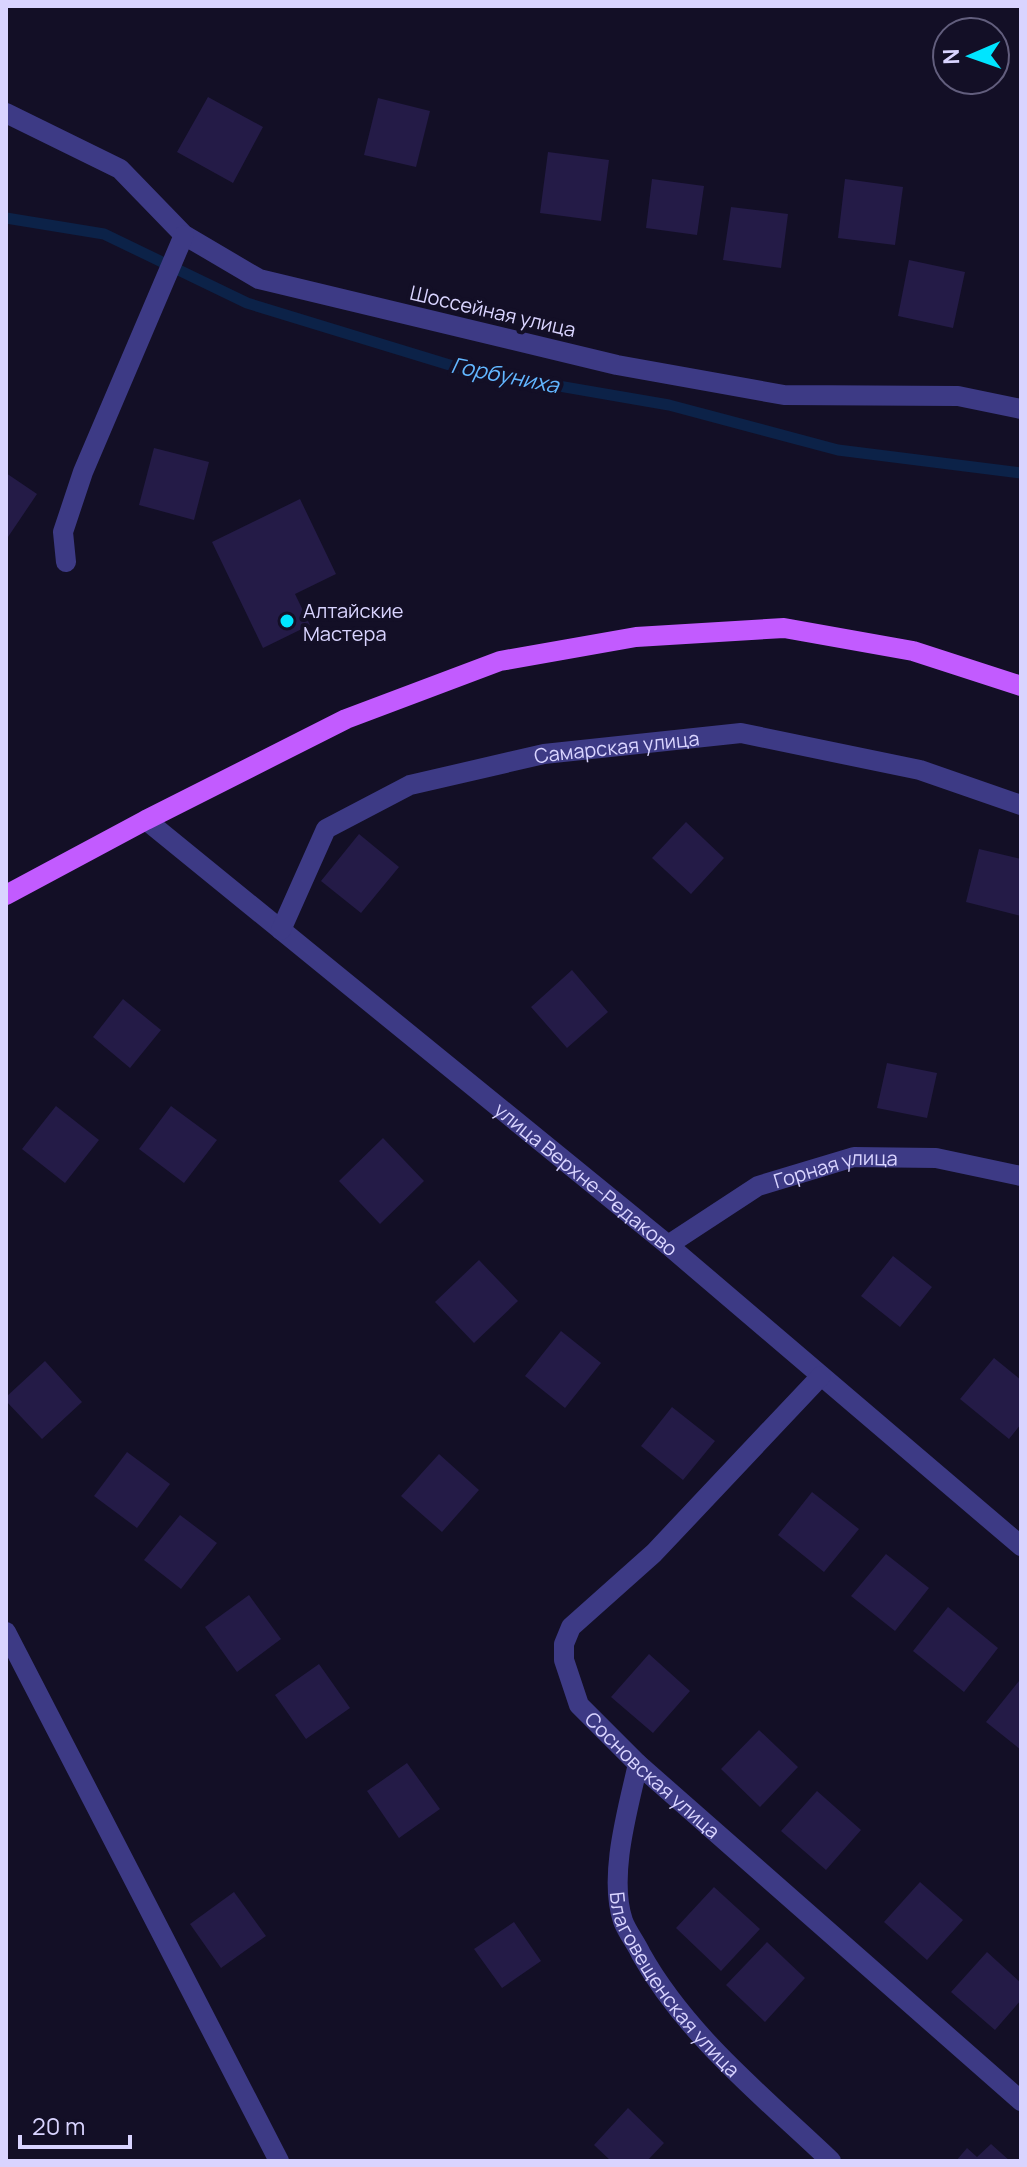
<svg xmlns="http://www.w3.org/2000/svg" width="1027" height="2167" font-family="Manrope,sans-serif">
<style>
.lines{fill:none;stroke-linecap:round;stroke-linejoin:round}
.stream{stroke:#0c2248;stroke-width:11}
.building{fill:#241b47}
.minor{stroke:#3d3a85;stroke-width:20}
.major{stroke:#c25bff;stroke-width:20}
.poi-dot{fill:#00e5ff;stroke:#130f26;stroke-width:3}
.labels{text-anchor:middle;dominant-baseline:central;stroke-width:8;stroke-linejoin:round;paint-order:stroke}
.street-label{font-size:20px;fill:#d9d4ff;stroke:#130f26}
.poi-label{font-size:20px;fill:#d9d4ff;stroke:#130f26;text-anchor:start}
.water-label{font-size:22px;font-style:italic;fill:#62b6ff;stroke:#130f26}
</style>
<rect width="100%" height="100%" fill="#130f26"/>
<g class="lines">
<path class="stream" d="M6,218l98,16 143,69 219,67 203,35 169,45 183,23"/>
</g>
<path class="building" d="M208,97l55,30 -30,56 -56,-31z
M378,98l52,13 -14,56 -52,-12z
M548,152l61,8 -8,61 -61,-8z
M652,179l52,7 -7,49 -51,-7z
M845,179l58,8 -8,58 -57,-7z
M731,207l57,7 -7,54 -58,-8z
M909,260l56,12 -12,56 -55,-12z
M154,448l55,14 -15,58 -55,-15z
M6,473l31,21 -29,43 -2,-1z
M300,499l36,75 -41,20 15,31 -47,23 -51,-106z
M686,822l38,36 -33,36 -39,-36z
M359,834l40,33 -38,46 -40,-32z
M979,849l42,10v57l-55,-14z
M572,970l36,42 -41,36 -36,-41z
M123,999l38,31 -31,38 -37,-31z
M887,1063l50,10 -10,45 -50,-10z
M56,1106l43,34 -34,43 -43,-34z
M171,1106l46,34 -33,43 -45,-34z
M383,1138l41,43 -44,43 -41,-43z
M893,1256l39,31 -32,40 -39,-31z
M479,1260l39,41 -44,42 -39,-41z
M561,1331l40,32 -36,45 -40,-32z
M994,1358l27,22v44l-12,15 -49,-40z
M45,1361l37,41 -40,37 -36,-38v-4z
M672,1407l43,34 -32,39 -42,-34z
M127,1452l43,32 -33,44 -43,-32z
M439,1454l40,36 -37,42 -41,-36z
M812,1492l47,37 -35,43 -46,-37z
M180,1515l37,28 -36,46 -37,-29z
M886,1554l43,34 -34,43 -44,-35z
M249,1595l32,44 -44,33 -32,-45z
M948,1607l50,41 -34,44 -51,-41z
M649,1654l41,37 -37,42 -42,-36z
M319,1664l31,44 -44,31 -31,-44z
M1019,1681l2,2v67l-35,-28z
M759,1730l39,37 -38,40 -39,-38z
M407,1763l33,46 -41,29 -32,-47z
M817,1791l44,39 -35,40 -45,-39z
M920,1882l43,38 -36,40 -43,-38z
M714,1887l46,42 -39,42 -45,-43z
M234,1892l32,44 -45,32 -31,-44z
M514,1922l27,39 -39,27 -28,-39z
M767,1942l38,36 -40,44 -39,-37z
M987,1952l34,31v17l-26,30 -44,-38z
M628,2108l36,35 -17,18h-36l-17,-16z
M991,2144l19,17h-54l11,-13 10,9z"/>
<g class="lines">
<g class="minor">
<path d="M6,113l114,56 64,66 75,44 358,86 167,30 174,1 63,13"/>
<path d="M66,562l-3,-30 20,-60 101,-237"/>
<path id="s1" d="M146,820l522,425 353,301"/>
<path id="s2" d="M281,930l45,-101 84,-44 134,-31 197,-21 179,37 101,35"/>
<path id="s3" d="M668,1245l90,-59 96,-29 82,1 85,18"/>
<path id="s4" d="M821,1376l-167,177 -83,74 -7,17v16l15,45 59,59 383,337"/>
<path d="M6,1632l273,529"/>
<path id="s5" d="M638,1764c-10,45 -30,112 -15,157 4,11 13,22 18,33 46,82 123,143 190,207"/>
</g>
<path class="major" d="M6,895l140,-75 200,-101 154,-58 136,-24 148,-9 129,23 108,35"/>
</g>
<circle class="poi-dot" cx="287" cy="621" r="8"/>
<g class="labels">
<g class="street-label">
<text transform="translate(493 311) rotate(13)">Шоссейная улица</text>
<text stroke="none"><textPath href="#s2" startOffset="416">Самарская улица</textPath></text>
<text stroke="none"><textPath href="#s3" startOffset="188">Горная улица</textPath></text>
<text stroke="none"><textPath href="#s1" startOffset="568">улица Верхне-Редаково</textPath></text>
<text stroke="none"><textPath href="#s4" startOffset="538">Сосновская улица</textPath></text>
<text stroke="none"><textPath href="#s5" startOffset="240">Благовещенская улица</textPath></text>
</g>
<g class="poi-label">
<text x="303" y="610">Алтайские<tspan x="303" dy="23">Мастера</tspan></text>
</g>
<g class="water-label">
<text transform="translate(505 375) rotate(11)">Горбуниха</text>
</g>
</g>
<rect width="1027" height="2167" fill="none" stroke="#d9d4ff" stroke-width="16"/>
<g transform="translate(971 56) rotate(268)"><circle r="38" fill="#130f26" stroke="#625e7d" stroke-width="2"/>
<path d="M0-6L14 30L0 20L-14 30Z" fill="#00e5ff"/>
<text y="-12" font-size="22" font-weight="bold" text-anchor="middle" fill="#d9d4ff">N</text>
</g>
<path d="M20 2135v12h110v-12" fill="none" stroke="#d9d4ff" stroke-width="4"/>
<text x="32" y="2135" font-size="24" fill="#d9d4ff" stroke="#130f26" stroke-width="6" paint-order="stroke">20 m</text>
</svg>
